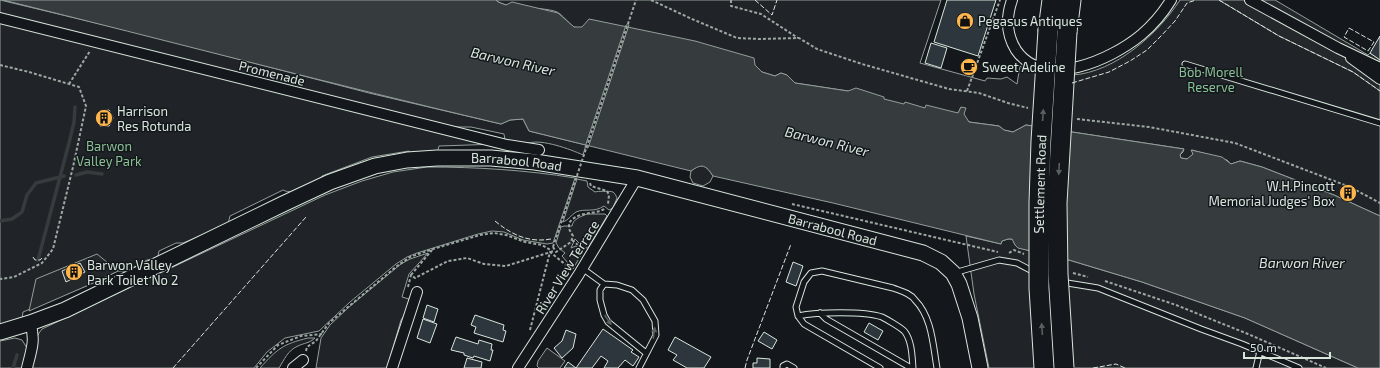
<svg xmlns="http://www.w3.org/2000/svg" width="1380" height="368" font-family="'Exo 2',sans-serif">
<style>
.green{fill:#202428;stroke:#939e99;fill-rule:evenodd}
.parking{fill:#24282b;stroke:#939e99}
.water{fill:#363b3e;stroke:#939e99}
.pier{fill:#14181c;stroke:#939e99}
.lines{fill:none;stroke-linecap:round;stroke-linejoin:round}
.stream{stroke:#363b3e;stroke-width:3.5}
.building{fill:#2c363c;stroke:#d8e6dc}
.lane-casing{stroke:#d8e6dc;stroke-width:7}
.street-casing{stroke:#d8e6dc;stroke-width:12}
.secondary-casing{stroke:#d8e6dc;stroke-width:17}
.highway-casing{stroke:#d8e6dc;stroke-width:21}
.path{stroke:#9da8a2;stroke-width:2;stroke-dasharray:3 2;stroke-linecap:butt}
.lane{stroke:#14181c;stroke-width:5}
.street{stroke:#14181c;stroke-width:10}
.secondary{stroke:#14181c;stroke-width:15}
.highway{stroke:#14181c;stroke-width:19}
.highway-bridge-casing{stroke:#d8e6dc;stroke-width:21;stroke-linecap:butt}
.path-bridge{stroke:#9da8a2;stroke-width:2;stroke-dasharray:3 2;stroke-linecap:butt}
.highway-bridge{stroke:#14181c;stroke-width:19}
.fence{stroke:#d8e6dc;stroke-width:1;stroke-dasharray:5 2;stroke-linecap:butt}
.oneway{fill:#59605f}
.labels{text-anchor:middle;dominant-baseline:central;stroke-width:3;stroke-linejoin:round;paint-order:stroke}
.poi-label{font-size:13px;fill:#d8e6dc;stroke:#14181c;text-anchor:start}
.park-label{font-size:13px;fill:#8ac095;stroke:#14181c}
.street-label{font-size:13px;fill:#d8e6dc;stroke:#14181c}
.water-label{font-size:14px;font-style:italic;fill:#d8e6dc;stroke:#14181c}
</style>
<rect width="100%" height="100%" fill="#14181c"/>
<path class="green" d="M0,0l146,35 223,58 132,31 9,-4 13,-1 6,12 57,14 -3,10c-13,-6 -41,-16 -54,-12l-90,3 -2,7 -24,2 -4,-4 -37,6 -50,19 -2,4c-10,5 -26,16 -37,10l-53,26 -2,8 -45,19h-7l-17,8 -1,5 -5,3 -6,1 -22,12 -7,-1 -27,13 -68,28 -1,7 -22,7zM455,127h16l33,7 1,6z
M496,0h445l-21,63 65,18 2,-3 14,1 6,-2 10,7 3,-18c13,9 19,7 34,8 6,0 13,2 19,1 42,-3 85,-41 107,-75h39l57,34 104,48v134l-46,-21 -72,-28 -22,-6 -9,3 -4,-4 -35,-10 1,4 -5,5 -7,-1 -1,-3 3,-3 1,-3 -158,-24 -13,7 -9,-2 -5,-4 -30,-4 -4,-4 -4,-11 -4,9 -18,-2 -91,-23 -53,-8 -8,-8 -6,-2 -6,3 -13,-4 -7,-7 -181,-38c-6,-4 -11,-12 -17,-15 -14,-6 -51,-2 -61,-12z
M698,166c8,-1 10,3 15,10l-3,6 -7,4 -10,-3 -3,-6 1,-6z
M427,167c50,0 99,3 148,11l-22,65 -6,1 -24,-4 -19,-8 -12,-1 -14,3 -61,19 -10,4 -11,7 -46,38 -31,29 -34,7 -18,14 -13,16h-222c1,-13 1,-29 10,-39l283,-134 37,-14 31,-9z
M577,179l10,2 1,6 7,5c2,-1 16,-1 18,0 2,1 3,4 4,6l-4,10 -4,2 -5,-4c-10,7 -19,2 -28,6 -5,3 -7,8 -13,10z
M587,214h18l2,2 -19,32h-4l-9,-9 -4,9 5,-2 6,4v3l-9,16 -11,-13 3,-3 -6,-5 -3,-5 5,-16 3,-1h8c1,-7 8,-9 15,-12z
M966,236l35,8 1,-3 6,-2h5l2,6 4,3 50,12 73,22 103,36 113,50h-369l-15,-74z
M428,253l-19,21 -7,23 7,2c0,5 -4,16 -8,21l-14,48h-71l5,-30 9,-13 19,-18 52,-43 9,-5z
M15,338l7,2 5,8 -3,20h-24v-27z
M308,338h7c-5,5 -11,5 -17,8 -10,4 -14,14 -19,22h-19c17,-19 23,-24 48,-30z"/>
<path class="parking" d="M1219,0h56l93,55 2,-2 10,7v31l-27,-19 -74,-36z
M97,254l21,17 -27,13 -62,27 7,-32z
M547,348l18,13 -5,7h-21l-2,-2 1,-5z"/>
<path class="water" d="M3,0h493l2,2 8,3 6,-3 46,11 16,14h8l7,-8 106,22 59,17 1,7 7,7 13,4 6,-3 6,2 8,8 53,8 8,-3 28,9v2l20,5 1,-2 20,6 1,-3 32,8 3,-6 5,1 -2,6 5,8 30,4 5,4 9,2 13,-7 158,24 -4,6 1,3 6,1 6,-5 -2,-4 31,7 9,7 9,-3 22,6 72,28 46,21v152h-22l-113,-50 -103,-36 -73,-22 -51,-12 -3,-3 -3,-6h-4l-6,2 -1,3 -168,-41 -120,-27c-7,-11 -11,-13 -22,-5l-162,-40 -6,-12 -13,1 -9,4c-166,-39 -332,-83 -498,-124z"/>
<path class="pier" d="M626,25h3l-41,123 -3,-1z"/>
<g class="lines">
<path class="stream" d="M76,175l11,-3 15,2
M0,221l12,-2 10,-7 5,-17 9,-12 28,-7
M38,260l31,-117 5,-21 1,-15
M13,368l4,-13"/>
</g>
<path class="building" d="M947,0h49l-18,56 -44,-14z
M1380,36v24l-10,-7z
M931,43l16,5 -6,20 -16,-5z
M109,110l4,8 -4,8h-9l-4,-8 4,-7z
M1342,187l14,4 -2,8 -14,-4z
M793,262l10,4 -7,20 -10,-4z
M80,263l5,9 -19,10 -4,-11z
M427,305l11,4 -4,13 -11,-4z
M475,315l29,10 -1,5 3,1 -3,11 -29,-9 2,-6 -5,-2z
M423,319l14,5 -7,19 -13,-5z
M869,323l14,8 -5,9 -14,-8z
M603,329l30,21 -2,2 8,5 -6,9 -8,-6 -7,8h-14l4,-7 -7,-5 -9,12h-28l4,-6 8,6z
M566,330l10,4 -3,14 -11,10 -8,-10 8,-7z
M764,332l13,8 -5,9 -14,-8z
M456,337l22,7 1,-4 13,4 -1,6h2l-3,11 -16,-5 -1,2 -9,-3v-2l-13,-3z
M675,337l36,20 -7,11h-17l-14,-8 4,-5 -9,-5z
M467,358l15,4 -1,6h-17z
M757,358l13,1v9h-17v-5h4z"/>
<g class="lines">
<defs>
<path id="lane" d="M1185,64l195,59
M582,268l22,16 13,1 15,5 11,10 12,21 1,14 -17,33
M954,273l45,-13 18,3 19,10
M1043,276l6,4 49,8 103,41 41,15 57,24
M604,284l-4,6v10l4,15 4,7 38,31
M820,313l6,6 85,49
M798,316c19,-4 66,-5 84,1 4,2 20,11 23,15 7,10 7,24 8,36
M783,368v-2l4,-2 7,4
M880,368l-76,-44 -6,-8 -2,-9 8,-25 7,-9 11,-2 71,17c8,3 17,5 22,12 17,17 18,45 22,68
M1256,368l4,-17"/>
<path id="street" d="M1012,0c-6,17 -6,34 4,50 28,41 96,9 125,-15 12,-10 22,-22 30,-35
M1250,0l88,48 42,20
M0,18l507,127 32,5
M1351,58l29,21
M27,368c4,-17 9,-28 3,-45
M293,368l10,-8
M392,368l25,-76
M518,368l61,-94 58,-96"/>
<g id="secondary">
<path id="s1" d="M0,332l30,-9 35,-13 218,-106 47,-22 45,-16 32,-6 30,-2h54l44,4 102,16 286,75 18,9 12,11 6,11 11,34 10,50"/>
</g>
<path id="highway" d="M1048,30l4,-30
M1067,32l4,-32"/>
</defs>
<use href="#lane" class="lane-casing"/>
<use href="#street" class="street-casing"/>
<use href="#secondary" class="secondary-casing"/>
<use href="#highway" class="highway-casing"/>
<path class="path" d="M651,0l41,19 45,19 23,1 39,-1 18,11 45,15 87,25 30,4 29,10 20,5
M731,0v6l30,8 37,24
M0,65l29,7 50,15 7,19 -13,61 -20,82 -11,14 -28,14 -14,2
M69,84l21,-33
M967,91l33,-91
M1077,119l72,8 86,16 115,44 30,16
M590,183l1,3 16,5 2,4 -1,9
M792,204l206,48
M572,240l11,9
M553,247l3,5 15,-10 2,-6 -4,-7v-6c10,-13 24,-7 37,-15
M1009,253l5,-3 10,4
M1073,273l15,4
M411,275l21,-25
M1105,281l71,24 72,29 78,34
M408,287l3,-12 4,3 33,-17 19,-3 17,6 22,2 48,-15
M530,330l20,-78 21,17
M306,351l1,-4 9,-6 13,-18 68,-57 13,-9 23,-8 47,-14 14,-2 12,2 19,7 17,3 10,6
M256,368l22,-23 23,-9 21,-2"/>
<use href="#lane" class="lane"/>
<use href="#street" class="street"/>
<use href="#secondary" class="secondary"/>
<use href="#highway" class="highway"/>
<defs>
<g id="highway-bridge">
<path id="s2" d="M1044,368l-5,-80v-85l2,-62 7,-111"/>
<path d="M1064,368l-6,-94 -1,-71 10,-171"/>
</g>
</defs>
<use href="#highway-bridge" class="highway-bridge-casing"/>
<path class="path-bridge" d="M553,247l83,-247"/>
<use href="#highway-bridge" class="highway-bridge"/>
<path class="fence" d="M755,0l17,15 5,-15
M1219,0l60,36 74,36 27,19
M1349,28l25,14 -6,9 -24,-14z
M1072,83l37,-11 21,-11 17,-11 14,-14 14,-15 12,-18 9,-3
M495,221c17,14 34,22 56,18
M33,257l2,3h5l2,-2
M173,368l133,-151
M745,368l2,-8 44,-116
M1093,368l23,-4 9,4"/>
</g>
<defs><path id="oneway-solid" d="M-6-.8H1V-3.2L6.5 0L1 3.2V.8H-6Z"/></defs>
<g class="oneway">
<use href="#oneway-solid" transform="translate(1043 115) rotate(-86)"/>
<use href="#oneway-solid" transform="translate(1059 169) rotate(93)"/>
<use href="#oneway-solid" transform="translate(608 320) rotate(56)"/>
<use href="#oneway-solid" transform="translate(1042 329) rotate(-94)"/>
<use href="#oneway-solid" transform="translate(654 333) rotate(-82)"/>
</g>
<defs>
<symbol id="shop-disc" viewBox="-11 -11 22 22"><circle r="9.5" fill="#ffb74d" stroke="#14181c"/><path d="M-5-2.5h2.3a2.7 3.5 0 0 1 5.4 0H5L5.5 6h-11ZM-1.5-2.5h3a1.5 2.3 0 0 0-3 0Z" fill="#111"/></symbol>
<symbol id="cafe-disc" viewBox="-11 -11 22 22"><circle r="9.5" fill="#ffb74d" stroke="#14181c"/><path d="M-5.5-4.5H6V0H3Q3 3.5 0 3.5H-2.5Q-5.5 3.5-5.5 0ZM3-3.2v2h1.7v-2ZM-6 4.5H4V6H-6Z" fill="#111"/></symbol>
<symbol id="building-disc" viewBox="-11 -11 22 22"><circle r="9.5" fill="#ffb74d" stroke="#14181c"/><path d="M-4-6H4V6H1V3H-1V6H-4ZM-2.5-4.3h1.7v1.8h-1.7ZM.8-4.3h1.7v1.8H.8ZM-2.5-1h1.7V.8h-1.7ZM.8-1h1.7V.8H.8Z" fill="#111"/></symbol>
</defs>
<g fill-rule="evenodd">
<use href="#shop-disc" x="955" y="11" width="20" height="20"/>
<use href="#cafe-disc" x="959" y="57" width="20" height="20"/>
<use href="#building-disc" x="94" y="108" width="20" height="20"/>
<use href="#building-disc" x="1338" y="183" width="20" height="20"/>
<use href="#building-disc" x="64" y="262" width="20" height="20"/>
</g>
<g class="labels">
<g class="poi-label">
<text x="978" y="21">Pegasus Antiques</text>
<text x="982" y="67">Sweet Adeline</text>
<text x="117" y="111">Harrison<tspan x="117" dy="15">Res Rotunda</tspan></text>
<text x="1335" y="186" text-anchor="end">W.H.Pincott<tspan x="1335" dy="15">Memorial Judges' Box</tspan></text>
<text x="87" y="265">Barwon Valley<tspan x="87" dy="15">Park Toilet No 2</tspan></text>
</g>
<g class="park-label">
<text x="1211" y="72">Bob Morell<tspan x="1211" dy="15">Reserve</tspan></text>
<text x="109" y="146">Barwon<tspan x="109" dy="15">Valley Park</tspan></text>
</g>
<g class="street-label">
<text transform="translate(272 73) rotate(14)">Promenade</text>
<text stroke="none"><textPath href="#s1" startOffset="553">Barrabool Road</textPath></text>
<text stroke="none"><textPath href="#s2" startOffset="184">Settlement Road</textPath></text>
<text stroke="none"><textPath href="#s1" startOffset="877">Barrabool Road</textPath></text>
<text transform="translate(567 267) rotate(-58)">River View Terrace</text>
</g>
<g class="water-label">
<text transform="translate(513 61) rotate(13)">Barwon River</text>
<text transform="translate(827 141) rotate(14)">Barwon River</text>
<text x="1302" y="262">Barwon River</text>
</g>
</g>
<path d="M1244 352v6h86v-6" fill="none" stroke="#d8e6dc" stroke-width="2"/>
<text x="1250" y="352" font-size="12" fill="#d8e6dc" stroke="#14181c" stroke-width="3" paint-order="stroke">50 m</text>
</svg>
